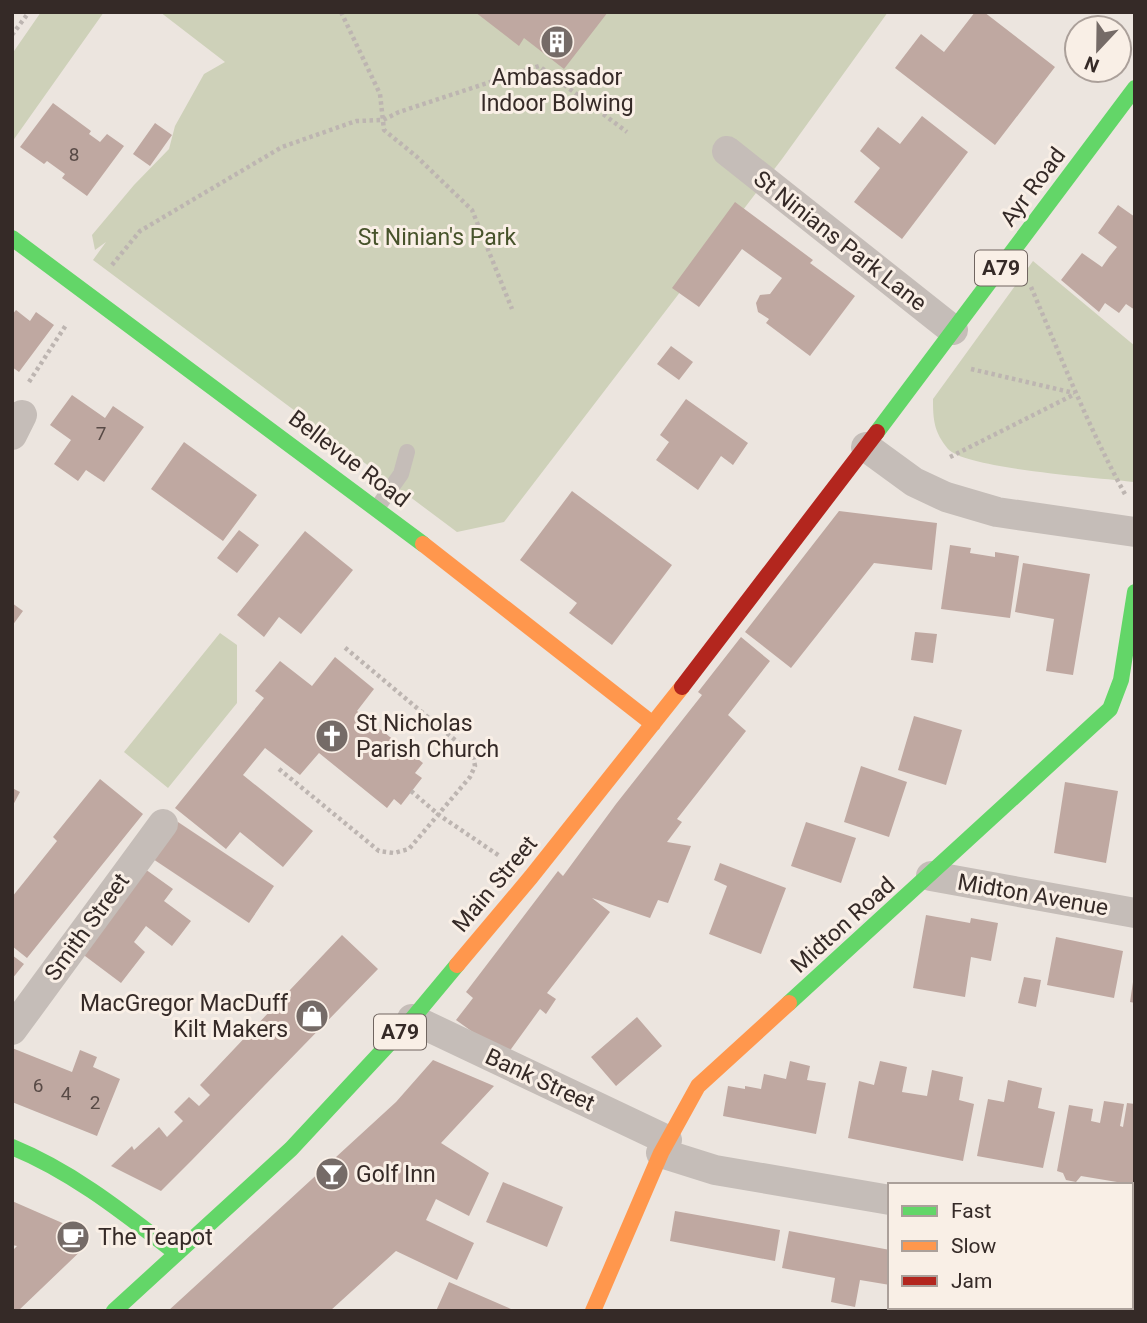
<svg xmlns="http://www.w3.org/2000/svg" width="1147" height="1323" font-family="Roboto,sans-serif">
<style>
.green{fill:#ced1b9}
.building{fill:#bfa8a1}
.lines{fill:none;stroke-linecap:round;stroke-linejoin:round}
.path{stroke:#bdb5b1;stroke-width:4.5;stroke-dasharray:3.5 3.5;stroke-linecap:butt}
.lane{stroke:#c5bdb8;stroke-width:16}
.street{stroke:#c5bdb8;stroke-width:30}
.fast{stroke:#63d668;stroke-width:16}
.slow{stroke:#ff974d;stroke-width:16}
.jam{stroke:#b3261e;stroke-width:16}
.labels{text-anchor:middle;dominant-baseline:central;stroke-width:6;stroke-linejoin:round;paint-order:stroke}
.number-label{font-size:19px;fill:#584a46}
.shield{fill:#f9efe6;stroke:#706560;stroke-width:2}
.shield-label{font-size:21px;font-weight:bold;fill:#352a27}
.poi-label{font-size:23px;fill:#352a27;stroke:#f9efe6;text-anchor:start}
.street-label{font-size:23px;fill:#352a27;stroke:#f9efe6}
.park-label{font-size:23px;fill:#47532b;stroke:#f9efe6}
</style>
<rect width="100%" height="100%" fill="#ece5df"/>
<path class="green" d="M41,12h63l-92,130v-88z
M160,12h728l-106,147 -278,363 -47,10 -364,-272 13,-18 -11,8 -3,-15 42,-50 35,-36 6,-23 29,-52 21,-12z
M1033,261l102,85v136c-32,-4 -169,-13 -187,-33 -14,-17 -15,-29 -15,-50z
M220,633l17,12v58l-69,85 -44,-36z"/>
<path class="building" d="M475,12h133l-44,57 -40,-31 -5,8z
M975,12h9l71,55 -60,78 -100,-77 26,-34 23,18z
M53,103l38,28 -2,3 11,8 7,-8 17,12 -37,50 -25,-18 3,-4 -18,-13 -3,3 -24,-17z
M922,116l46,36 -66,87 -48,-37 26,-34 -20,-17 18,-24 22,17z
M155,123l17,12 -22,31 -17,-12z
M735,202l78,58 -3,3 45,33 -45,60 -44,-33 3,-4 -11,-7 -2,-9 4,-8 10,-1 12,-16 -40,-29 -43,58 -27,-19z
M1118,205l17,12v93l-9,-6 -7,9 -14,-10 -6,9 -38,-32 21,-27 20,14 7,-10 8,-10 -19,-14z
M16,310l14,11 6,-9 18,13 -35,47 -7,-5v-52z
M671,346l22,16 -14,18 -22,-16z
M72,395l33,23 8,-12 31,21 -40,55 -18,-12 -8,11 -24,-17 17,-24 -21,-15z
M686,399l62,44 -15,22 -12,-9 -23,34 -42,-30 13,-18 -9,-7z
M184,442l73,53 -34,46 -72,-52z
M572,491l100,74 -60,80 -43,-32 8,-10 -57,-43z
M839,511l98,12 -5,47 -58,-7 -83,105 -46,-36z
M239,530l20,15 -22,28 -20,-15z
M305,531l48,39 -52,64 -22,-17 -15,20 -27,-22z
M950,545l21,3 -1,5 25,4v-5l24,4 -9,62 -69,-9z
M1023,563l67,11 -17,101 -27,-4 8,-52 -39,-7z
M12,603l11,8 -11,15z
M915,632l22,2 -4,29 -22,-3z
M741,637l29,24 -42,54 18,16 -69,88 5,3 -15,20 24,4 -23,57 -10,-3 -8,18 -58,-20 18,14 -63,81 9,6 -10,15 -6,-5 -34,47 -50,-36 17,-22 -7,-6 92,-121 5,5 53,-72 86,-109 -4,-3z
M335,657l39,32 -17,22 66,52 -8,10 7,5 -21,27 -7,-6 -7,9 -68,-55 -19,22 -35,-27 -22,27 70,56 -30,36 -43,-35 -14,17 -51,-41 89,-110 -9,-7 25,-30 32,25z
M914,716l48,14 -16,55 -48,-15z
M861,766l46,16 -18,55 -45,-15z
M100,779l43,35 -116,144 -15,-12v-49l45,-56 -4,-4z
M1065,782l53,9 -12,72 -52,-10z
M12,788l8,4 -8,15z
M178,822l96,64 -25,37 -96,-64z
M806,822l50,16 -15,45 -50,-17z
M720,863l66,25 -25,66 -52,-20 18,-48 -13,-6z
M145,869l28,20 -9,12 27,20 -19,25 -26,-20 -12,16 11,10 -24,31 -40,-30z
M926,915l44,8 1,-5 27,5 -7,38 -20,-4 -6,40 -52,-9z
M342,935l36,34 -186,191 -31,31 -50,-25 21,-20 2,4 25,-23 8,10 16,-16 -9,-9 15,-15 10,9 11,-11 -10,-10z
M1056,937l67,14 -9,47 -67,-13z
M12,955l12,9 -12,15z
M1024,977l17,3 -5,27 -18,-4z
M1133,982h2v21l-5,-1z
M637,1017l25,29 -46,40 -25,-29z
M12,1048l60,24 8,-22 17,7 -4,10 27,12 -23,57 -85,-34z
M433,1060l61,26 -53,57 48,30 -20,43 -33,-17 -10,21 48,23 -17,37 -61,-29 -66,60h-162l228,-209z
M790,1061l20,5 -3,14 19,3 -10,51 -93,-18 5,-30 17,3v-3l16,3 3,-15 22,5z
M880,1061l27,6 -5,25 25,4 5,-26 31,7 -4,23 15,4 -11,57 -115,-23 11,-57 15,4z
M1008,1080l34,8 -4,20 17,4 -12,56 -66,-12 11,-57 16,3z
M1104,1101l20,3 -4,22 3,1 4,-24 8,1v81l-54,-9 -5,6 -10,-2 -3,-7 -6,-2 12,-66 24,4 -2,12 9,2z
M503,1182l60,25 -16,40 -61,-25z
M12,1201l71,31 6,11 -71,68h-6v-60l5,-5 -5,-1z
M675,1211l105,19 -5,31 -105,-20z
M789,1231l101,19v35l-30,-5 -5,27 -24,-5 4,-24 -53,-10z
M449,1282l62,27 -1,2h-74z
M1021,1307h109v4h-110z"/>
<g class="lines">
<path class="path" d="M341,12l39,82 4,36 32,26 56,54 40,99
M12,35l17,-23
M112,265l28,-34 142,-84 74,-26 27,-1 16,-8 140,-46 88,66
M1031,287c30,70 58,142 95,209
M971,369l103,24
M29,382l37,-57
M950,457l125,-63
M279,769l100,82 15,2 15,-4 61,-72 5,-11 -2,-11 -130,-109
M411,791l28,24 62,42"/>
<path class="lane" d="M377,508l24,-34 6,-22"/>
<path class="street" d="M727,151l226,179
M12,435l10,-20
M866,447l48,35 32,15 51,15 138,20
M931,876l204,37
M412,1019l255,121
M12,1030l151,-206
M661,1153l54,17 175,30
M1131,1241l4,1"/>
<path class="fast" d="M12,238l411,306
M877,432l258,-344
M789,1003l321,-294 11,-29 14,-88
M12,1147c61,25 112,66 164,106
M114,1311l177,-162 121,-130 45,-54"/>
<path class="slow" d="M423,544l230,180
M457,965l74,-88 151,-190
M593,1311l68,-158 37,-67 91,-83"/>
<path class="jam" d="M682,687l195,-255"/>
</g>
<defs>
<symbol id="building-disc" viewBox="-11 -11 22 22"><circle r="9.5" fill="#756b67" stroke="#f9efe6"/><path d="M-4-6H4V6H1V3H-1V6H-4ZM-2.5-4.3h1.7v1.8h-1.7ZM.8-4.3h1.7v1.8H.8ZM-2.5-1h1.7V.8h-1.7ZM.8-1h1.7V.8H.8Z" fill="#fff"/></symbol>
<symbol id="church-disc" viewBox="-11 -11 22 22"><circle r="9.5" fill="#756b67" stroke="#f9efe6"/><path d="M-1.2-6h2.4v3.5h3.3v2.4h-3.3V6h-2.4V-.1h-3.3v-2.4h3.3Z" fill="#fff"/></symbol>
<symbol id="shop-disc" viewBox="-11 -11 22 22"><circle r="9.5" fill="#756b67" stroke="#f9efe6"/><path d="M-5-2.5h2.3a2.7 3.5 0 0 1 5.4 0H5L5.5 6h-11ZM-1.5-2.5h3a1.5 2.3 0 0 0-3 0Z" fill="#fff"/></symbol>
<symbol id="bar-disc" viewBox="-11 -11 22 22"><circle r="9.5" fill="#756b67" stroke="#f9efe6"/><path d="M-6-5H6L.8 .8V4.5H3.5V6h-7V4.5H-.8V.8Z" fill="#fff"/></symbol>
<symbol id="cafe-disc" viewBox="-11 -11 22 22"><circle r="9.5" fill="#756b67" stroke="#f9efe6"/><path d="M-5.5-4.5H6V0H3Q3 3.5 0 3.5H-2.5Q-5.5 3.5-5.5 0ZM3-3.2v2h1.7v-2ZM-6 4.5H4V6H-6Z" fill="#fff"/></symbol>
</defs>
<g fill-rule="evenodd">
<use href="#building-disc" x="538" y="23" width="38" height="38"/>
<use href="#church-disc" x="313" y="717" width="38" height="38"/>
<use href="#shop-disc" x="293" y="997" width="38" height="38"/>
<use href="#bar-disc" x="313" y="1155" width="38" height="38"/>
<use href="#cafe-disc" x="54" y="1218" width="38" height="38"/>
</g>
<g class="labels">
<g class="number-label">
<text x="74" y="154">8</text>
<text x="101" y="433">7</text>
<text x="38" y="1085">6</text>
<text x="66" y="1093">4</text>
<text x="95" y="1102">2</text>
</g>
<g class="shield">
<rect x="975" y="250.5" width="52" height="35" rx="5"/>
<rect x="374" y="1014.5" width="52" height="35" rx="5"/>
</g>
<g class="shield-label">
<text x="1001" y="268">A79</text>
<text x="400" y="1032">A79</text>
</g>
<g class="poi-label">
<text x="557" y="77" text-anchor="middle">Ambassador<tspan x="557" dy="26">Indoor Bolwing</tspan></text>
<text x="356" y="723">St Nicholas<tspan x="356" dy="26">Parish Church</tspan></text>
<text x="288" y="1003" text-anchor="end">MacGregor MacDuff<tspan x="288" dy="26">Kilt Makers</tspan></text>
<text x="356" y="1174">Golf Inn</text>
<text x="98" y="1237">The Teapot</text>
</g>
<g class="street-label">
<text transform="translate(1033 187) rotate(-53)">Ayr Road</text>
<text transform="translate(840 241) rotate(38)">St Ninians Park Lane</text>
<text transform="translate(349 459) rotate(37)">Bellevue Road</text>
<text transform="translate(495 884) rotate(-50)">Main Street</text>
<text transform="translate(1033 895) rotate(10)">Midton Avenue</text>
<text transform="translate(843 925) rotate(-42)">Midton Road</text>
<text transform="translate(87 927) rotate(-54)">Smith Street</text>
<text transform="translate(540 1080) rotate(25)">Bank Street</text>
</g>
<g class="park-label">
<text x="437" y="237">St Ninian's Park</text>
</g>
</g>
<rect width="1147" height="1323" fill="none" stroke="#352a27" stroke-width="28"/>
<rect x="888" y="1183" width="245" height="126" fill="#f9efe6" stroke="#aba09a" stroke-width="2"/>
<rect x="902" y="1206" width="35" height="10" fill="#63d668" stroke="#aba09a" stroke-width="2"/>
<text x="951" y="1218" font-size="21" fill="#352a27">Fast</text>
<rect x="902" y="1241" width="35" height="10" fill="#ff974d" stroke="#aba09a" stroke-width="2"/>
<text x="951" y="1253" font-size="21" fill="#352a27">Slow</text>
<rect x="902" y="1276" width="35" height="10" fill="#b3261e" stroke="#aba09a" stroke-width="2"/>
<text x="951" y="1288" font-size="21" fill="#352a27">Jam</text>
<g transform="translate(1098 49) rotate(202)"><circle r="33" fill="#f9efe6" stroke="#aba09a" stroke-width="2"/>
<path d="M0-5L12 26L0 18L-12 26Z" fill="#756b67"/>
<text y="-10" font-size="19" font-weight="bold" text-anchor="middle" fill="#352a27">N</text>
</g>
</svg>
